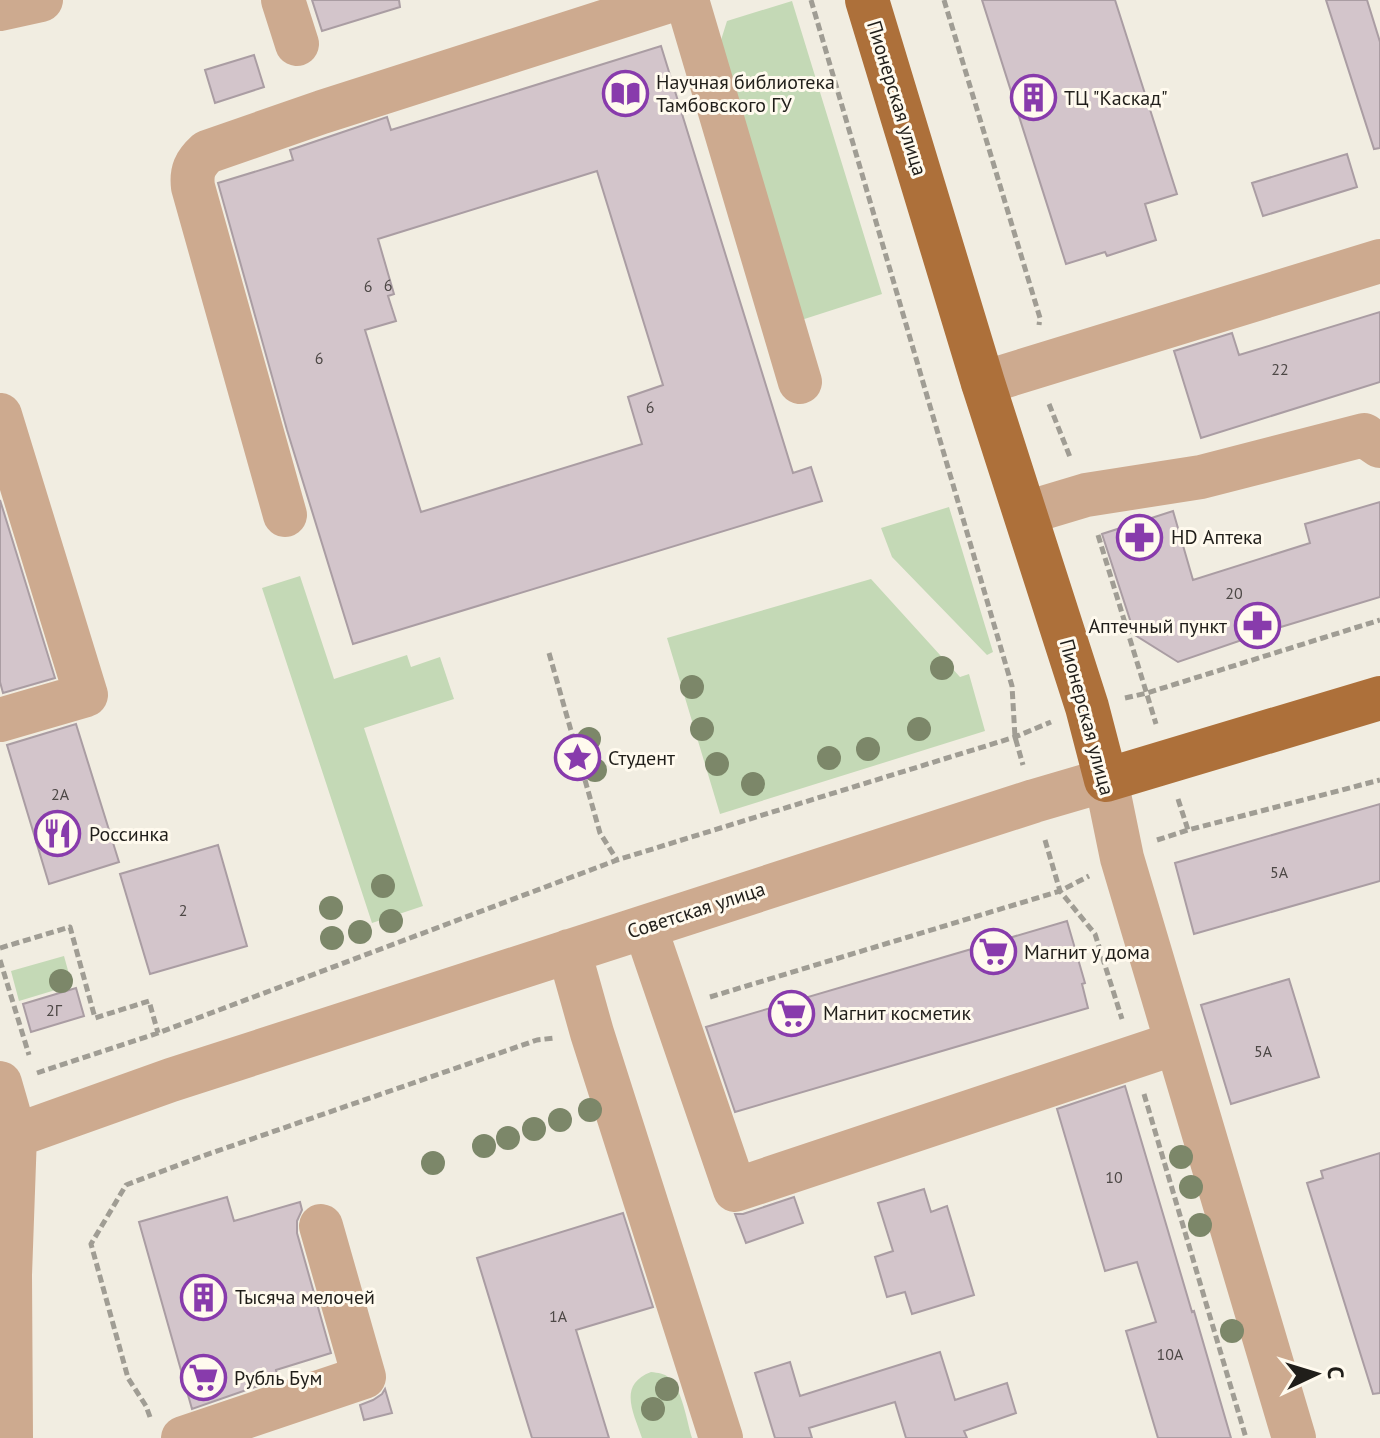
<svg xmlns="http://www.w3.org/2000/svg" width="1380" height="1438" font-family="'PT Sans',sans-serif">
<style>
.green{fill:#c4d9b6}
.building{fill:#d3c5cb;stroke:#aa9da3;stroke-width:2;fill-rule:evenodd}
.lines{fill:none;stroke-linecap:round;stroke-linejoin:round}
.path{stroke:#a09d94;stroke-width:5;stroke-dasharray:8 4;stroke-linecap:butt}
.minor{stroke:#cdaa8f;stroke-width:44}
.major{stroke:#ad703a;stroke-width:44}
.tree{fill:#7c8769}
.labels{text-anchor:middle;dominant-baseline:central;stroke-width:6;stroke-linejoin:round;paint-order:stroke}
.number-label{font-size:16px;fill:#4d4846}
.poi-label{font-size:20px;fill:#201e1a;stroke:#fffaee;text-anchor:start}
.street-label{font-size:20px;fill:#201e1a;stroke:#fffaee}
</style>
<rect width="100%" height="100%" fill="#f1ede1"/>
<path class="green" d="M792,1l90,293 -90,29 -76,-267 11,-35z
M949,507l44,145 -6,3 -95,-98 -11,-29z
M300,576l34,103 73,-24 4,12 29,-10 14,42 -90,29 59,178 -51,17 -110,-335z
M871,579l89,98 9,-3 16,57 -265,83 -53,-176z
M64,956l8,29 -53,16 -8,-30z
M651,1372c7,1 13,1 18,6 13,10 18,44 23,60h-50c-8,-25 -25,-53 9,-66z"/>
<path class="building" d="M312,0h87l1,7 -78,24z
M982,0h133l62,194 -32,10 11,36 -49,16 -2,-4 -39,12z
M1326,0h41l13,42v106l-6,1z
M661,46l132,427 18,-6 11,34 -469,143 -66,-214 -69,-247 75,-23 -3,-10 97,-33 4,13zM597,171l66,214 -35,12 14,47 -221,68 -56,-182 31,-9 -8,-25 6,-2 -16,-55z
M254,55l10,32 -49,16 -10,-33z
M1347,154l10,33 -94,29 -11,-33z
M1380,312v70l-179,56 -27,-87 58,-18 7,22z
M0,500l55,178 -52,15 -3,-11z
M1380,502v95l-109,33 -93,32 -43,-27 -33,-101 71,-23 20,69 117,-37 -5,-19z
M76,724l43,138 -70,22 -42,-139z
M1380,804v77l-186,53 -19,-71z
M218,845l29,101 -97,28 -30,-100z
M1067,921l18,62 -3,1 6,24 -353,104 -29,-85z
M1289,979l30,98 -88,27 -30,-99z
M76,988l8,28 -53,16 -8,-28z
M1125,1086l49,165 18,61 2,-1 37,127h-73l-32,-107 30,-9 -19,-60 -32,9 -48,-162z
M1380,1153v240l-7,1 -66,-211 16,-5 -2,-7z
M924,1189l7,23 16,-6 27,89 -62,19 -7,-22 -18,5 -12,-40 18,-6 -15,-48z
M227,1197l7,24 66,-19 2,8 -5,11v12l34,120 -55,17 2,9 -86,30 -53,-187z
M794,1197l9,26 -57,20 -11,-29h8z
M623,1213l30,94 -77,23 33,108h-77l-55,-180z
M940,1352l15,48 52,-17 9,30 -52,18 3,7h-61l-11,-36 -86,26 3,10h-37l-20,-65 35,-11 10,34z
M385,1389l7,24 -28,7 -4,-15 13,-5 9,-6z"/>
<g class="lines">
<path class="path" d="M811,0l201,686 3,51 8,28
M944,0l96,318 -1,7
M1049,404l21,53
M1098,535l58,189
M549,653l51,180 17,27
M1125,698l22,-5 233,-73
M1178,799l10,31
M1045,840l15,51 35,43 27,85
M1157,840l31,-10 192,-50
M0,948l70,-21 25,91 54,-17 9,32
M0,960l29,95
M710,997l350,-106 29,-15
M37,1073l121,-40 459,-173 398,-123 36,-15
M1144,1094l102,344
M150,1417l-4,-11 -18,-28 -37,-134 35,-59 71,-27 340,-118 17,-2"/>
<path class="minor" d="M283,0l14,44
M687,0l113,382
M0,9l41,-9
M983,383l397,-122
M0,415l86,280 -86,25
M1026,513l60,-18 115,-18 163,-42 16,11
M285,515l-92,-328c-2,-16 2,-24 14,-35l115,-40 350,-112
M645,927l90,263 441,-147
M569,951l23,82 129,405
M0,1083l15,52 -5,140 1,163
M0,1141l171,-61 863,-279 72,-21 16,78 172,580
M183,1438l181,-61 -43,-151"/>
<path class="major" d="M867,0l116,383 104,324 19,73 274,-82"/>
</g>
<g class="tree">
<circle cx="942" cy="668" r="12"/>
<circle cx="692" cy="687" r="12"/>
<circle cx="702" cy="729" r="12"/>
<circle cx="919" cy="729" r="12"/>
<circle cx="589" cy="739" r="12"/>
<circle cx="868" cy="749" r="12"/>
<circle cx="829" cy="758" r="12"/>
<circle cx="717" cy="764" r="12"/>
<circle cx="595" cy="770" r="12"/>
<circle cx="753" cy="784" r="12"/>
<circle cx="383" cy="886" r="12"/>
<circle cx="331" cy="908" r="12"/>
<circle cx="391" cy="921" r="12"/>
<circle cx="360" cy="932" r="12"/>
<circle cx="332" cy="938" r="12"/>
<circle cx="61" cy="981" r="12"/>
<circle cx="590" cy="1110" r="12"/>
<circle cx="560" cy="1120" r="12"/>
<circle cx="534" cy="1129" r="12"/>
<circle cx="508" cy="1138" r="12"/>
<circle cx="484" cy="1146" r="12"/>
<circle cx="1181" cy="1157" r="12"/>
<circle cx="433" cy="1163" r="12"/>
<circle cx="1191" cy="1187" r="12"/>
<circle cx="1200" cy="1225" r="12"/>
<circle cx="1232" cy="1331" r="12"/>
<circle cx="667" cy="1389" r="12"/>
<circle cx="653" cy="1409" r="12"/>
</g>
<defs>
<symbol id="library-ring" viewBox="-11 -11 22 22"><circle r="9.5" fill="#fffaee" stroke="#883bac" stroke-width="1.5"/><path d="M-6-4Q-3-5.5-.7-3.5V5Q-3 3-6 4ZM6-4Q3-5.5 .7-3.5V5Q3 3 6 4Z" fill="#883bac"/></symbol>
<symbol id="building-ring" viewBox="-11 -11 22 22"><circle r="9.5" fill="#fffaee" stroke="#883bac" stroke-width="1.5"/><path d="M-4-6H4V6H1V3H-1V6H-4ZM-2.5-4.3h1.7v1.8h-1.7ZM.8-4.3h1.7v1.8H.8ZM-2.5-1h1.7V.8h-1.7ZM.8-1h1.7V.8H.8Z" fill="#883bac"/></symbol>
<symbol id="pharmacy-ring" viewBox="-11 -11 22 22"><circle r="9.5" fill="#fffaee" stroke="#883bac" stroke-width="1.5"/><path d="M-2-6h4v4h4v4h-4v4h-4v-4h-4v-4h4Z" fill="#883bac"/></symbol>
<symbol id="sight-ring" viewBox="-11 -11 22 22"><circle r="9.5" fill="#fffaee" stroke="#883bac" stroke-width="1.5"/><path d="M0-6L1.8-2.2L6-1.7L2.9 1.2L3.7 5.4L0 3.3L-3.7 5.4L-2.9 1.2L-6-1.7L-1.8-2.2Z" fill="#883bac"/></symbol>
<symbol id="restaurant-ring" viewBox="-11 -11 22 22"><circle r="9.5" fill="#fffaee" stroke="#883bac" stroke-width="1.5"/><path d="M-5-6h1v4h1v-4h1v4h1v-4h1v5L-1.5 .5V6h-2V.5L-5-1ZM5-6V6H3V1.5H1.5Q1.5-4 5-6Z" fill="#883bac"/></symbol>
<symbol id="supermarket-ring" viewBox="-11 -11 22 22"><circle r="9.5" fill="#fffaee" stroke="#883bac" stroke-width="1.5"/><path d="M-6-5.5h2.5l.6 2H6L4.5 2H-2.5L-4.4-4H-6ZM-1.5 3.2a1.3 1.3 0 1 0 .1 0ZM3 3.2a1.3 1.3 0 1 0 .1 0Z" fill="#883bac"/></symbol>
</defs>
<g fill-rule="evenodd">
<use href="#library-ring" x="600" y="68" width="51" height="51"/>
<use href="#building-ring" x="1008" y="72" width="51" height="51"/>
<use href="#pharmacy-ring" x="1114" y="512" width="51" height="51"/>
<use href="#pharmacy-ring" x="1232" y="600" width="51" height="51"/>
<use href="#sight-ring" x="552" y="732" width="51" height="51"/>
<use href="#restaurant-ring" x="32" y="808" width="51" height="51"/>
<use href="#supermarket-ring" x="968" y="926" width="51" height="51"/>
<use href="#supermarket-ring" x="766" y="988" width="51" height="51"/>
<use href="#building-ring" x="178" y="1272" width="51" height="51"/>
<use href="#supermarket-ring" x="178" y="1352" width="51" height="51"/>
</g>
<g class="labels">
<g class="number-label">
<text x="388" y="285">6</text>
<text x="368" y="286">6</text>
<text x="319" y="358">6</text>
<text x="1280" y="369">22</text>
<text x="650" y="407">6</text>
<text x="1234" y="593">20</text>
<text x="60" y="794">2А</text>
<text x="1279" y="872">5А</text>
<text x="183" y="910">2</text>
<text x="54" y="1010">2Г</text>
<text x="1263" y="1051">5А</text>
<text x="1114" y="1177">10</text>
<text x="558" y="1316">1А</text>
<text x="1170" y="1354">10А</text>
</g>
<g class="poi-label">
<text x="656" y="82">Научная библиотека<tspan x="656" dy="23">Тамбовского ГУ</tspan></text>
<text x="1064" y="98">ТЦ "Каскад"</text>
<text x="1171" y="537">HD Аптека</text>
<text x="1227" y="626" text-anchor="end">Аптечный пункт</text>
<text x="608" y="758">Студент</text>
<text x="89" y="834">Россинка</text>
<text x="1024" y="952">Магнит у дома</text>
<text x="823" y="1013">Магнит косметик</text>
<text x="235" y="1297">Тысяча мелочей</text>
<text x="234" y="1378">Рубль Бум</text>
</g>
<g class="street-label">
<text transform="translate(897 98) rotate(73)">Пионерская улица</text>
<text transform="translate(1087 717) rotate(75)">Пионерская улица</text>
<text transform="translate(696 910) rotate(-18)">Советская улица</text>
</g>
</g>
<g transform="translate(1316 1374) rotate(86)" stroke="#fffaee" stroke-width="6" paint-order="stroke">
<path d="M0-6L14 30L0 20L-14 30Z" fill="#201e1a"/>
<text y="-12" font-size="22" font-weight="bold" text-anchor="middle" fill="#201e1a">С</text>
</g>
</svg>
